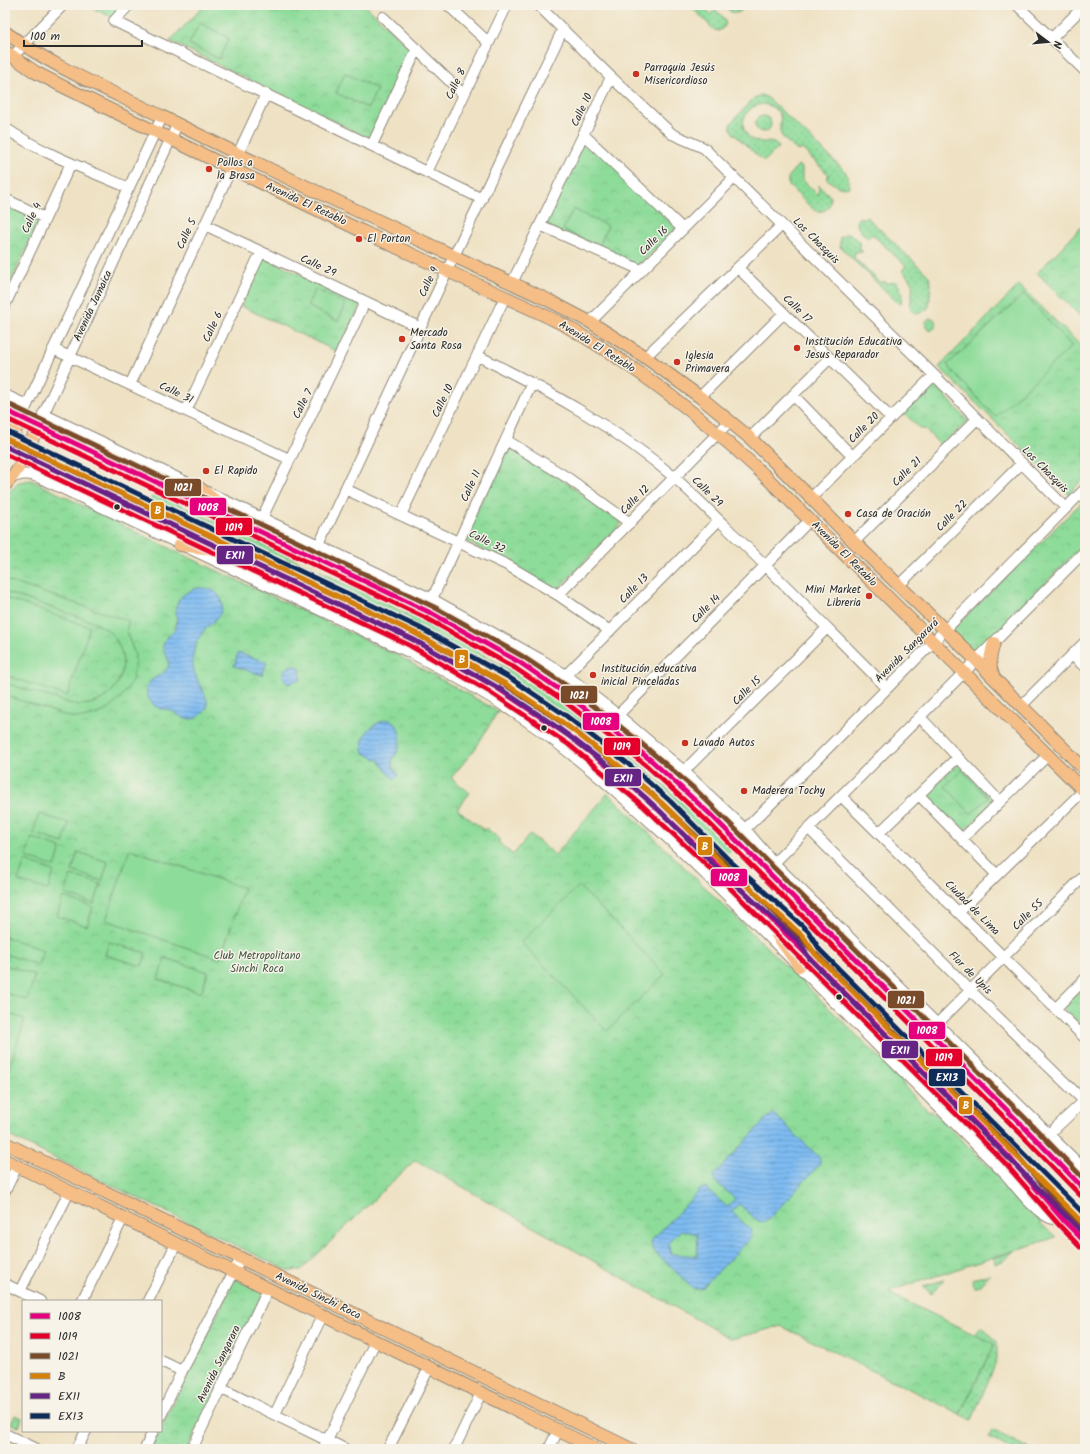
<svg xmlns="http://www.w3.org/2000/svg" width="1090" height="1454" font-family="Kalam,sans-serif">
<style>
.grass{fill:url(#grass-dots);stroke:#5c8462}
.park{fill:url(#park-crowns);stroke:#5c8462}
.pitch{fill:#8edc9a;stroke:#5c8462}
.water{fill:url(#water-rules);stroke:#55748e;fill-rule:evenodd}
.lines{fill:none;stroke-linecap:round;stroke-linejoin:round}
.minor-casing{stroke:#8d8678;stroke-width:12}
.major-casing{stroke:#8d8678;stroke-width:14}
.minor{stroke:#fff;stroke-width:10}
.major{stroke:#f6be87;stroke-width:12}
.bus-1-casing{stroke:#f7f3e8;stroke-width:8}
.bus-2-casing{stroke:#f7f3e8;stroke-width:8}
.bus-3-casing{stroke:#f7f3e8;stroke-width:8}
.bus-4-casing{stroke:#f7f3e8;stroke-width:8}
.bus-5-casing{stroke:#f7f3e8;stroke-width:8}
.bus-6-casing{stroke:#f7f3e8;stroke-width:8}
.bus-1{stroke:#e5007d;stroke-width:5}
.bus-2{stroke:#e4002b;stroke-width:5}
.bus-3{stroke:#7a4b2a;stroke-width:5}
.bus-4{stroke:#d58009;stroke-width:5}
.bus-5{stroke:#662485;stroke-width:5}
.bus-6{stroke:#102c58;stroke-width:5}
.poi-dot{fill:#c8321e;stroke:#f7f3e8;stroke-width:1.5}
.bus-dot{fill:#2b2b2b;stroke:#f7f3e8;stroke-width:1.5}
.labels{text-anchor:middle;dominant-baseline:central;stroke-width:3;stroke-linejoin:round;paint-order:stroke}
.poi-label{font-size:11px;fill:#2b2b2b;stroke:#f7f3e8;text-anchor:start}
.street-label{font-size:11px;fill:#2b2b2b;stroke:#f7f3e8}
.park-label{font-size:11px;fill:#445747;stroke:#f7f3e8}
.line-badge{stroke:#f7f3e8;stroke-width:1.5}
.badge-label{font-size:11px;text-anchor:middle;font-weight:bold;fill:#fff}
</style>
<defs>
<pattern id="grass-dots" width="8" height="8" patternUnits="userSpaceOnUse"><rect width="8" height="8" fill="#8edc9a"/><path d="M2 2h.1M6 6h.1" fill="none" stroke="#7bbd85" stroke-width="1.8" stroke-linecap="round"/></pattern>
<pattern id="park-crowns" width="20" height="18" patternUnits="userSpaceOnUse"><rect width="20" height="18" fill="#8edc9a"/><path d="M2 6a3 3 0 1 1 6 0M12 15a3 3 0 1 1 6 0" fill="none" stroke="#7bbd85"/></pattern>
<pattern id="water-rules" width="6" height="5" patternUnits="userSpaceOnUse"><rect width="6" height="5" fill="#7fbcf2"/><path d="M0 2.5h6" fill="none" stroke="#6899c4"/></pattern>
</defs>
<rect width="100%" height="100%" fill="#f7f3e8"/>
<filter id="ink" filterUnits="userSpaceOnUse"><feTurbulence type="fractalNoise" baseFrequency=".025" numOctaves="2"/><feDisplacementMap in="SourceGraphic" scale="8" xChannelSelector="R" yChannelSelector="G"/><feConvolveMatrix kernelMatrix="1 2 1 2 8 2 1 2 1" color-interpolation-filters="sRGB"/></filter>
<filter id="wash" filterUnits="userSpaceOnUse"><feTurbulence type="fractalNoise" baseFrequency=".012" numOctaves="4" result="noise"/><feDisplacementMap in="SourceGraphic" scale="16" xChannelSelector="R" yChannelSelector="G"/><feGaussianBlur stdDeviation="0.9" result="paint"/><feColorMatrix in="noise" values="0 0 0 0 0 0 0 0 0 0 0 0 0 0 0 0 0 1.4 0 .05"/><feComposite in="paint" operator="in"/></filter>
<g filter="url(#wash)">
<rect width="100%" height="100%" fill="#efe2c4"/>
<path class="grass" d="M690,5h12l9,9 5,-4c5,5 11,9 9,16l-6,5 -5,-1z
M724,5h20l-3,6c-7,5 -12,0 -17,-6z
M761,95l7,3 77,73 4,9v7c-9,3 -16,-3 -23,-9l3,-3 -27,-26 -4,2c-5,-4 -15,-11 -17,-17 -4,-10 6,-18 -9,-27 -19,-11 -39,15 -23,30 9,10 22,0 30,10l-13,13h-3l-3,-2 -28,-26 -2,-6 2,-4 22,-24z
M755 124a8 8 0 1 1 16 0a8 8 0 1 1-16 0Z
M798,165l4,3v11l16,16 1,-10 11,11v7c-2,7 -8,10 -16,7l-25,-24c-4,-9 3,-14 9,-21z
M858,218h10l61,58 2,7 -2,23 -2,3 -9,5c-4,-1 -6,-3 -8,-7 2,-18 7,-22 -8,-36l4,-5 -34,-32 -4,4c-7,-6 -13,-10 -10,-20z
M846,234h5l8,8 1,7 3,3h-8l-1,6 27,25 2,-2 3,2 10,-1c7,8 6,12 5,22l-3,-1 -58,-56v-10z
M925.5 324a5.5 5.5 0 1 1 11 0a5.5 5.5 0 1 1-11 0Z
M154,492l269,129 86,48 37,24 74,54 37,32 36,33 39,38 -9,9c-66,-67 -136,-129 -216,-177 -62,-38 -126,-69 -191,-100 -56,-26 -112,-52 -167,-79z
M1014,1251l-11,10 -8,3 -1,-6z
M990,1274l-12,13h-3l-3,-4 1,-4z
M944,1280l-13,14 -8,-8z
M982,1326l15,16v18l-25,60 -12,-6 34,-69 -19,-10z
M15,1415l7,3 -3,9 -8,-3z
M992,1430l38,19h-19l-22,-11z"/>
<path class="park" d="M85,5h41l-12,13z
M205,5h160l47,46 -42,88 -200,-98z
M585,138l92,90 -41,40 -93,-42z
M5,204l34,17 -34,73z
M1085,223v98l-48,-48z
M264,257l97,47 -23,48 -97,-46z
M1019,285l66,65v127l-16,17 -130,-127z
M934,383l34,38 -27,25 -16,-17h-5l-17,-17z
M508,447l59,36 55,40 -66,68 -93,-52z
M31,480l142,70 224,105 101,56 -23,38 -24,29 19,15 -13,16 27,21 2,-2 15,12 -2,3 14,12 17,-21 25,21 53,-62 293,285 3,8 24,25h4l110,107 -1,6 15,13 -166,54 1,3 103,50 -34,70 -179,-88 -50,13 -316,-179 -114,110 -12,1 -284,-137v-638l14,-14z
M1085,499v44l-109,111 -25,-23z
M958,763l37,39 -34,32 -37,-38z
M1085,985v45l-22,-22z
M235,1279l29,14 -77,156h-36l9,-18h1v-3z"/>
<path class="pitch" d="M200,23l29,15 -10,21 -30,-15z
M345,73l32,16 -9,19 -32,-15z
M573,209l35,17 -9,20 -36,-16z
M315,289l31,15 -8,17 -31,-15z
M1024,294l48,52 -77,71 -48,-52z
M5,580l124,41 -3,10 9,24 -1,15 -2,11 -6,10 -8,10 -13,10 -11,4 -11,3 -13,-1 -65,-22v-12l64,20c40,11 69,-33 45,-66 -4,-7 -13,-11 -20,-15l-89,-30z
M5,598l85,29 -23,69 -62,-21z
M962,770l26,28 -17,16 -26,-28z
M39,814l30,9 -6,20 -30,-10z
M32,838l29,10 -6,19 -29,-10z
M130,849l114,39 -24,71 -114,-39z
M78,852l30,10 -6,19 -30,-10z
M25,861l29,10 -6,19 -30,-9z
M71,875l30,9 -7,20 -29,-10z
M579,886l86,88 -58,57 -86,-89z
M63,897l30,10 -6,19 -30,-10z
M6,937l37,13 -5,15 -33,-11v-13z
M109,942l37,11 -4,13 -37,-11z
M165,958l43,14 -7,21 -43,-14z
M5,965l30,10 -8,25 -22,-7z
M5,1013l20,6 -20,61z"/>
<path class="water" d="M198,588c6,0 13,0 17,4 9,6 9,19 2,26 -5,6 -11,9 -15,15 -4,6 -8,15 -9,23 -1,8 1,16 4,23 4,11 16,22 7,33 -4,4 -8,7 -13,7 -9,1 -12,-5 -19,-8 -3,-2 -6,-1 -9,-2 -10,-1 -18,-11 -16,-22 3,-12 20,-10 22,-23 0,-7 -6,-11 -6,-17 0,-10 10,-12 13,-20 2,-5 0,-9 0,-15 -1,-13 10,-21 22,-24z
M238,653l29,9 -5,13 -28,-9z
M295,665l5,3 1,11 -2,2 -4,-1 -3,3 -4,1c-4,-3 -5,-7 -5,-12l6,-6z
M385,720h5l6,3 4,11v7l-1,7 -7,13 1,6 5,8 -2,3h-2l-4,-2 -11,-16 -15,-7c-6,-16 6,-28 21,-33z
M773,1114l4,3 42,40 1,3v4l-54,58 -8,-1 -19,-17 -7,8 18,17 2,8 -50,51 -7,1 -3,-2 -40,-38 -1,-5 1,-4 50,-52h4l21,19 8,-8 -22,-20v-3l54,-58zM681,1230l16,4 1,22 -27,-2 -3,-11z"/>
</g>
<g filter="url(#ink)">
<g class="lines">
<defs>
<path id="minor" d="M129,5l-15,16 368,178
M448,5l41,38
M538,5l73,72 61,57 32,14 230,227 132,133
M1017,5l68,66
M383,17l81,78
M1052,38l33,-33
M12,57l51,-52
M5,128c38,26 83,42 124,60
M583,134l100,95
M372,145l45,-96
M427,172l80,-167
M5,199l40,19
M205,225l216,103
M540,225l101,45
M738,268l153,150
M512,283l99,-206
M5,305l66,-142
M590,322l144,-144
M53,349l236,110
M478,356c69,34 138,71 197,122 17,15 33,32 50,48 55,53 108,108 162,162
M645,357l137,-132
M130,385l136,-291
M5,395l22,10
M793,395l59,61
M700,397l84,-84
M186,411l75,-159
M43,414l389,185 108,60 26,16 52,40 66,56 61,58 29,34 311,307
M21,418l141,-301
M38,426l139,-301
M750,438l80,-80
M506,440l62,38 62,45
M11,478c10,-4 17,-5 27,-1l375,177c55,28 110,61 158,100 66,52 125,111 185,170 84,83 167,168 251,252 9,11 31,40 46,43 3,1 7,1 10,1
M345,489l162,76 51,30 52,36
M811,498l123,-123
M401,515l104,-218
M262,518l103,-216
M854,542l123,-123
M319,545l135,-289 109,-227
M899,585l123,-122
M558,595l172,-174
M432,599l100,-216
M1072,655l13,12
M566,675l153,-155
M1021,706l64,-64
M618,715l192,-195
M920,717l80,85
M684,771l143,-143
M919,795l78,80
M841,796l244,242
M808,828l162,162 112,109v4l-33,31
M745,829l66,-64 274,-276
M879,833l79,-76
M962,839l86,-84
M774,863l311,-312
M959,912l125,-122
M1056,1008l29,-29
M938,1023l147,-148
M5,1191l12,-25
M5,1284l35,17
M20,1291l49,-99
M82,1301l41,-83
M148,1301l28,-57
M161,1361l21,10
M220,1388l125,61
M275,1414l47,-98
M161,1415l21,-44 59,-113
M5,1434l32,15
M77,1449l9,-18
M145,1449l8,-18
M192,1449l76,-160
M323,1449l52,-107
M388,1449l41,-81
M454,1449l27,-56
M549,1449l9,-19"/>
<path id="major" d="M5,32c49,36 104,58 158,85 127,64 257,123 385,183l42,22 55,35 55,40 50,41 61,60 43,44 122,118 109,110
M5,51l30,21 27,14c101,50 204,99 306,148 33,15 66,31 99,46 33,15 67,29 99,46 72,41 137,92 197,148l322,318
M5,410l426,203c39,21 79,42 116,67 58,41 113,85 164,135l312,311 62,64
M5,446l407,193c74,39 145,84 209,138 70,59 133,126 197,190 63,64 129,126 191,190 26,28 48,59 76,85
M5,453l16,-35
M5,485c16,-16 24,-39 33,-59
M198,487l29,23
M180,545l33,4
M994,678c-6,-13 -4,-22 0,-35
M777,935l22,31
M5,1143l626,306
M5,1160l591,289"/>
</defs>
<use href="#minor" class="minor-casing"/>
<use href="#major" class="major-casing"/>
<use href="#minor" class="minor"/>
<use href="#major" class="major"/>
<defs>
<path id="bus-1" d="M5,410l426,203 88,49 50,34 83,65 59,54 312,311 62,64
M5,446l407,193 82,47 78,52 49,39 26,22 75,71 287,287 56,65 20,20"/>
<path id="bus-2" d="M5,418l423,201 87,49 49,33 83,65 59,54 312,311 62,64
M5,454l404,191 81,47 78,52 74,61 75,70 287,287 56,64 20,21"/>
<path id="bus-3" d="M8,404l426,203 88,49 51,34 63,49 61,52 331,330 57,59
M8,440l407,193 83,47 78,52 49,40 27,22 75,71 287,287 47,54 24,26"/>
<path id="bus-4" d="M5,438l412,196 89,50 55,37 61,47 43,38 58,58 80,72 12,18 270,271"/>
<path id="bus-5" d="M5,446l409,194 88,50 55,37 61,46 42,38 58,58 80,72 12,18 270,271"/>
<path id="bus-6" d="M8,432l412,196 90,50 55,37 62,48 43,38 58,58 80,72 12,19 265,265"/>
</defs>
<use href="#bus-1" class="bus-1-casing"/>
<use href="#bus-2" class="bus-2-casing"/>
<use href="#bus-3" class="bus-3-casing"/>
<use href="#bus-4" class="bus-4-casing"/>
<use href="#bus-5" class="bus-5-casing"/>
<use href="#bus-6" class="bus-6-casing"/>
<use href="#bus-1" class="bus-1"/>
<use href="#bus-2" class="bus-2"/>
<use href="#bus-3" class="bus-3"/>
<use href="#bus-4" class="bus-4"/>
<use href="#bus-5" class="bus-5"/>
<use href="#bus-6" class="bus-6"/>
</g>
</g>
<g class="poi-dot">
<circle cx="636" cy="74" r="4"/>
<circle cx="209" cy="169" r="4"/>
<circle cx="359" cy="239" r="4"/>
<circle cx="402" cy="339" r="4"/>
<circle cx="797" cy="348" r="4"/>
<circle cx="677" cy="362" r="4"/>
<circle cx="206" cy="471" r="4"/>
<circle cx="848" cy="514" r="4"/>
<circle cx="869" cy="596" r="4"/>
<circle cx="593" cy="675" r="4"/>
<circle cx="685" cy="743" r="4"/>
<circle cx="744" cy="791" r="4"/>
</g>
<g class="bus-dot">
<circle cx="117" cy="507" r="3.5"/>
<circle cx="544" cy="728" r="3.5"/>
<circle cx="839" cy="997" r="3.5"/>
</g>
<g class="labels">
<g class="poi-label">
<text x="644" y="68">Parroquia Jesús<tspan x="644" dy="13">Misericordioso</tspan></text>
<text x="217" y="163">Pollos a<tspan x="217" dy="13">la Brasa</tspan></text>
<text x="367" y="239">El Porton</text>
<text x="410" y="333">Mercado<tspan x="410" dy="13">Santa Rosa</tspan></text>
<text x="805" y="342">Institución Educativa<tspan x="805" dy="13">Jesus Reparador</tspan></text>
<text x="685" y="356">Iglesia<tspan x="685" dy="13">Primavera</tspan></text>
<text x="214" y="471">El Rapido</text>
<text x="856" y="514">Casa de Oración</text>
<text x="861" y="590" text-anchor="end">Mini Market<tspan x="861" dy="13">Libreria</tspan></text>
<text x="601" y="669">Institución educativa<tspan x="601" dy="13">inicial Pinceladas</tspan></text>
<text x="693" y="743">Lavado Autos</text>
<text x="752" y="791">Maderera Tochy</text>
</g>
<g class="street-label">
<text transform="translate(456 84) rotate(-65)">Calle 8</text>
<text transform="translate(582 110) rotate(-65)">Calle 10</text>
<text transform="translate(306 204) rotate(25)">Avenida El Retablo</text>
<text transform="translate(32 218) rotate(-65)">Calle 4</text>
<text transform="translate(187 234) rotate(-65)">Calle 5</text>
<text transform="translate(654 241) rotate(-45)">Calle 16</text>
<text transform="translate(816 241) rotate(45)">Los Chasquis</text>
<text transform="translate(318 266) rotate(25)">Calle 29</text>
<text transform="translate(429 282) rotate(-65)">Calle 9</text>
<text transform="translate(93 306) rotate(-65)">Avenida Jamaica</text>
<text transform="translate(797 309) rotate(44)">Calle 17</text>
<text transform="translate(213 327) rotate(-65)">Calle 6</text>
<text transform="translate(597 347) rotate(32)">Avenida El Retablo</text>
<text transform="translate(176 393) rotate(25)">Calle 31</text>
<text transform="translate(443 401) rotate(-64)">Calle 10</text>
<text transform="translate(303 404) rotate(-64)">Calle 7</text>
<text transform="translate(864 428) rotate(-45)">Calle 20</text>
<text transform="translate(1045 470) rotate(45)">Los Chasquis</text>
<text transform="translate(907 472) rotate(-45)">Calle 21</text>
<text transform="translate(471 486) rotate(-65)">Calle 11</text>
<text transform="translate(707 492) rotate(44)">Calle 29</text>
<text transform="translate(635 500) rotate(-45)">Calle 12</text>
<text transform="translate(952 516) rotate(-45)">Calle 22</text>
<text transform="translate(487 542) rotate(26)">Calle 32</text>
<text transform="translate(844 554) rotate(45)">Avenida El Retablo</text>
<text transform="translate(634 589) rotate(-46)">Calle 13</text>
<text transform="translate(706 609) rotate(-45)">Calle 14</text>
<text transform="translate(907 651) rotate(-45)">Avenida Sangarará</text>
<text transform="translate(747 691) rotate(-45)">Calle 15</text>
<text transform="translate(972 908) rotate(45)">Ciudad de Lima</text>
<text transform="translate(1028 915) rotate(-45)">Calle 55</text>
<text transform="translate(970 973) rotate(45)">Flor de Upis</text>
<text transform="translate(318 1296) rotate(26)">Avenida Sinchi Roca</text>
<text transform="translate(219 1364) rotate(-64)">Avenida Sangarara</text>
</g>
<g class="park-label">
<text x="257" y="956">Club Metropolitano<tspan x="257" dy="13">Sinchi Roca</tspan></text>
</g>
</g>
<g class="line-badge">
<rect x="164" y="478" width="38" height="19" rx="4" fill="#7a4b2a"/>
<rect x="189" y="497" width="38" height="19" rx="4" fill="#e5007d"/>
<rect x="150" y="501" width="15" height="19" rx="4" fill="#d58009"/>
<rect x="215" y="517" width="38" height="19" rx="4" fill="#e4002b"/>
<rect x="216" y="545" width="38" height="20" rx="4" fill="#662485"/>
<rect x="454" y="649" width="15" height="20" rx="4" fill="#d58009"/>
<rect x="560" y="685" width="38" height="19" rx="4" fill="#7a4b2a"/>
<rect x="582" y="712" width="38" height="19" rx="4" fill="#e5007d"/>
<rect x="603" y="737" width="38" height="19" rx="4" fill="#e4002b"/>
<rect x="604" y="768" width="38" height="19" rx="4" fill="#662485"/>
<rect x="697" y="836" width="16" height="20" rx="4" fill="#d58009"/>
<rect x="710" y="868" width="38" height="19" rx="4" fill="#e5007d"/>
<rect x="887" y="990" width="38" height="19" rx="4" fill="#7a4b2a"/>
<rect x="908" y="1021" width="38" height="19" rx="4" fill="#e5007d"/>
<rect x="881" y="1040" width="38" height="19" rx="4" fill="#662485"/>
<rect x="925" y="1048" width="38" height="19" rx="4" fill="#e4002b"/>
<rect x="928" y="1068" width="38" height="19" rx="4" fill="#102c58"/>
<rect x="958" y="1096" width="15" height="19" rx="4" fill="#d58009"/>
</g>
<g class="badge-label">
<text x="183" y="491">1021</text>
<text x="208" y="511">1008</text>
<text x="158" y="514">B</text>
<text x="234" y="531">1019</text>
<text x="235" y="559">EX11</text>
<text x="462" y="663">B</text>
<text x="579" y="699">1021</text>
<text x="601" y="725">1008</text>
<text x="622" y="750">1019</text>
<text x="623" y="782">EX11</text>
<text x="705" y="850">B</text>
<text x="729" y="881">1008</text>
<text x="906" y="1004">1021</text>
<text x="927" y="1034">1008</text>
<text x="900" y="1054">EX11</text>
<text x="944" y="1061">1019</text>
<text x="947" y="1081">EX13</text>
<text x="966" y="1109">B</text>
</g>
<rect width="1090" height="1454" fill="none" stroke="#f7f3e8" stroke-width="20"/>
<rect x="22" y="1300" width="140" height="132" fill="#f7f3e8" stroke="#a5a39c"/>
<rect x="30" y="1313" width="20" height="6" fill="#e5007d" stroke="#a5a39c"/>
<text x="58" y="1320" font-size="12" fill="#2b2b2b">1008</text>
<rect x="30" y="1333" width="20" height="6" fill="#e4002b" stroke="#a5a39c"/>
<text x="58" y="1340" font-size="12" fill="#2b2b2b">1019</text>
<rect x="30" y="1353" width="20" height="6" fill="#7a4b2a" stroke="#a5a39c"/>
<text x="58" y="1360" font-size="12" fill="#2b2b2b">1021</text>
<rect x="30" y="1373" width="20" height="6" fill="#d58009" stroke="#a5a39c"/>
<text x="58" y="1380" font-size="12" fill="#2b2b2b">B</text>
<rect x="30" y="1393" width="20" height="6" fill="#662485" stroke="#a5a39c"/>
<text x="58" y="1400" font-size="12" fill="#2b2b2b">EX11</text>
<rect x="30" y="1413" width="20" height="6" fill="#102c58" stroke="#a5a39c"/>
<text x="58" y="1420" font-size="12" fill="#2b2b2b">EX13</text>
<g transform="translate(1048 42) rotate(106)" stroke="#f7f3e8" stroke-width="3" paint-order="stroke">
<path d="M0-3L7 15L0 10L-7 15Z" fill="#2b2b2b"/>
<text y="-6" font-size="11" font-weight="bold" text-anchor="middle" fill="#2b2b2b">N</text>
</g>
<path d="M24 40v6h118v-6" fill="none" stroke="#2b2b2b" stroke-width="2"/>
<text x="30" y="40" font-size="12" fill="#2b2b2b" stroke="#f7f3e8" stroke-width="3" paint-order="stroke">100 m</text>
</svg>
